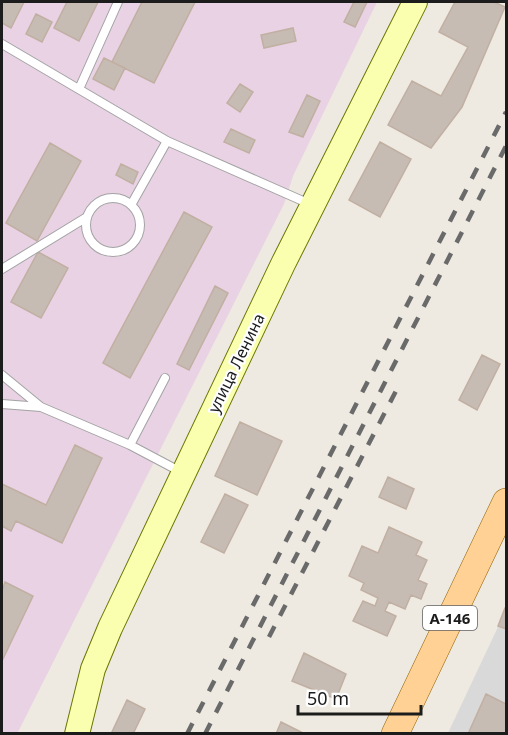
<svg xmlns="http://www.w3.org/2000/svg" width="508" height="735" font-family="'Noto Sans',sans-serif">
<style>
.residential{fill:#dad9d9}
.industrial{fill:#e8d2e4}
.building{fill:#c6bcb4;stroke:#c1afa2;stroke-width:1.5}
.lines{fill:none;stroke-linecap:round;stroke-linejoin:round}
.lane-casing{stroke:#a3a3a3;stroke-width:10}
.secondary-casing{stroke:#6a7600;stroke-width:26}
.primary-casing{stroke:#946200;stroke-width:28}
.lane{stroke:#fff;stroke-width:8}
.secondary{stroke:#fafeaf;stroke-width:24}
.primary{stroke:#ffd195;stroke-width:27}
.rail{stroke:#6a6a6a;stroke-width:4.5;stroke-dasharray:12 12;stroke-linecap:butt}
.labels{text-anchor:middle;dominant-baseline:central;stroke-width:4.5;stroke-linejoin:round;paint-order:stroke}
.shield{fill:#fff;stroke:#606060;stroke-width:1.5}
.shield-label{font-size:15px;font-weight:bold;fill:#1c1c1c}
.street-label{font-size:16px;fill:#1c1c1c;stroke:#fff}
</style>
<rect width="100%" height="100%" fill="#eeeae1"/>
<path class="residential" d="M506,610v123h-58z"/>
<path class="industrial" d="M2,2h375l-84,174 -9,28 -267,530 -15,-1z"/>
<path class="building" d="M2,2h22l-13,26 -9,-5z
M67,2h31l-19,39 -25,-13z
M142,2h53l-41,81 -42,-21z
M354,2h13l-12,25 -11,-5z
M455,2h39l11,5 -43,100 -31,41 -43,-23 24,-44 29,15 27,-49 -29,-15z
M36,14l16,8 -10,20 -16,-8z
M293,28l3,13 -32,7 -3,-13z
M104,58l21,10 -11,22 -21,-11z
M240,84l13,8 -13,20 -13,-9z
M307,95l13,6 -17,36 -14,-5z
M231,129l24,11 -6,13 -25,-11z
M380,142l31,17 -31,58 -31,-17z
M50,143l31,18 -44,80 -31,-18z
M121,164l17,8 -5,12 -17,-9z
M184,212l28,15 -82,151 -27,-15z
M38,252l30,16 -27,50 -30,-16z
M215,286l13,7 -39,77 -12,-6z
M482,355l18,9 -23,46 -18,-10z
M240,422l42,19 -25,54 -42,-19z
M75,445l27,13 -40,85 -46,-22 -5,10 -9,-5v-42l44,21z
M388,477l26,12 -8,20 -27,-12z
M225,494l23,11 -24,48 -23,-11z
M389,527l33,15 -6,13 11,5 -9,20 9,4 -6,15 -10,-4 -6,14 -16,-7 -4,9 11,5 -9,20 -34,-15 10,-20 12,5 3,-8 -17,-8 3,-7 -15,-7 13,-30 16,7z
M5,582l28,14 -31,65v-70z
M505,608h1v21l-8,-3z
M304,653l42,21 -10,25 -44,-18z
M486,694l20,10v30h-38z
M127,700l18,9 -12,25h-22z
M281,722l24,12h-29z"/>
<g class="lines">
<defs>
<path id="lane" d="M2,44l165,97 145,64
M79,89l39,-87
M86 225a27 27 0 1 1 54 0a27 27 0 1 1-54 0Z
M131,205l36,-64
M2,269l85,-52
M2,375l39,32 89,38 53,28
M2,404l39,3
M130,445l35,-67"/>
<path id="secondary" d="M77,734l16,-65 17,-41 173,-364 132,-262"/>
<path id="primary" d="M395,734l111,-232"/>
</defs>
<use href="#lane" class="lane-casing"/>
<use href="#secondary" class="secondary-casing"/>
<use href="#primary" class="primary-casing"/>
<use href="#lane" class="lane"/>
<use href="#secondary" class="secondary"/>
<use href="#primary" class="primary"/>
<path class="rail" d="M269,637l128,-248
M187,734l319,-622
M205,734l301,-588"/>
</g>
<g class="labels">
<rect class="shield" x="423" y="606" width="54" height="24" rx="4.5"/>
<g class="shield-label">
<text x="450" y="618">А-146</text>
</g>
<g class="street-label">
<text transform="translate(236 363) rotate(-64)">улица Ленина</text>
</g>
</g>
<rect width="508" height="735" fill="none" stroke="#1c1c1c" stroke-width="6"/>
<path d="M298 705v9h123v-9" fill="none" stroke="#1c1c1c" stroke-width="3"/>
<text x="307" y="705" font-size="18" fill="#1c1c1c" stroke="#ffffff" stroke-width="4.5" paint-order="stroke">50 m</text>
</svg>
